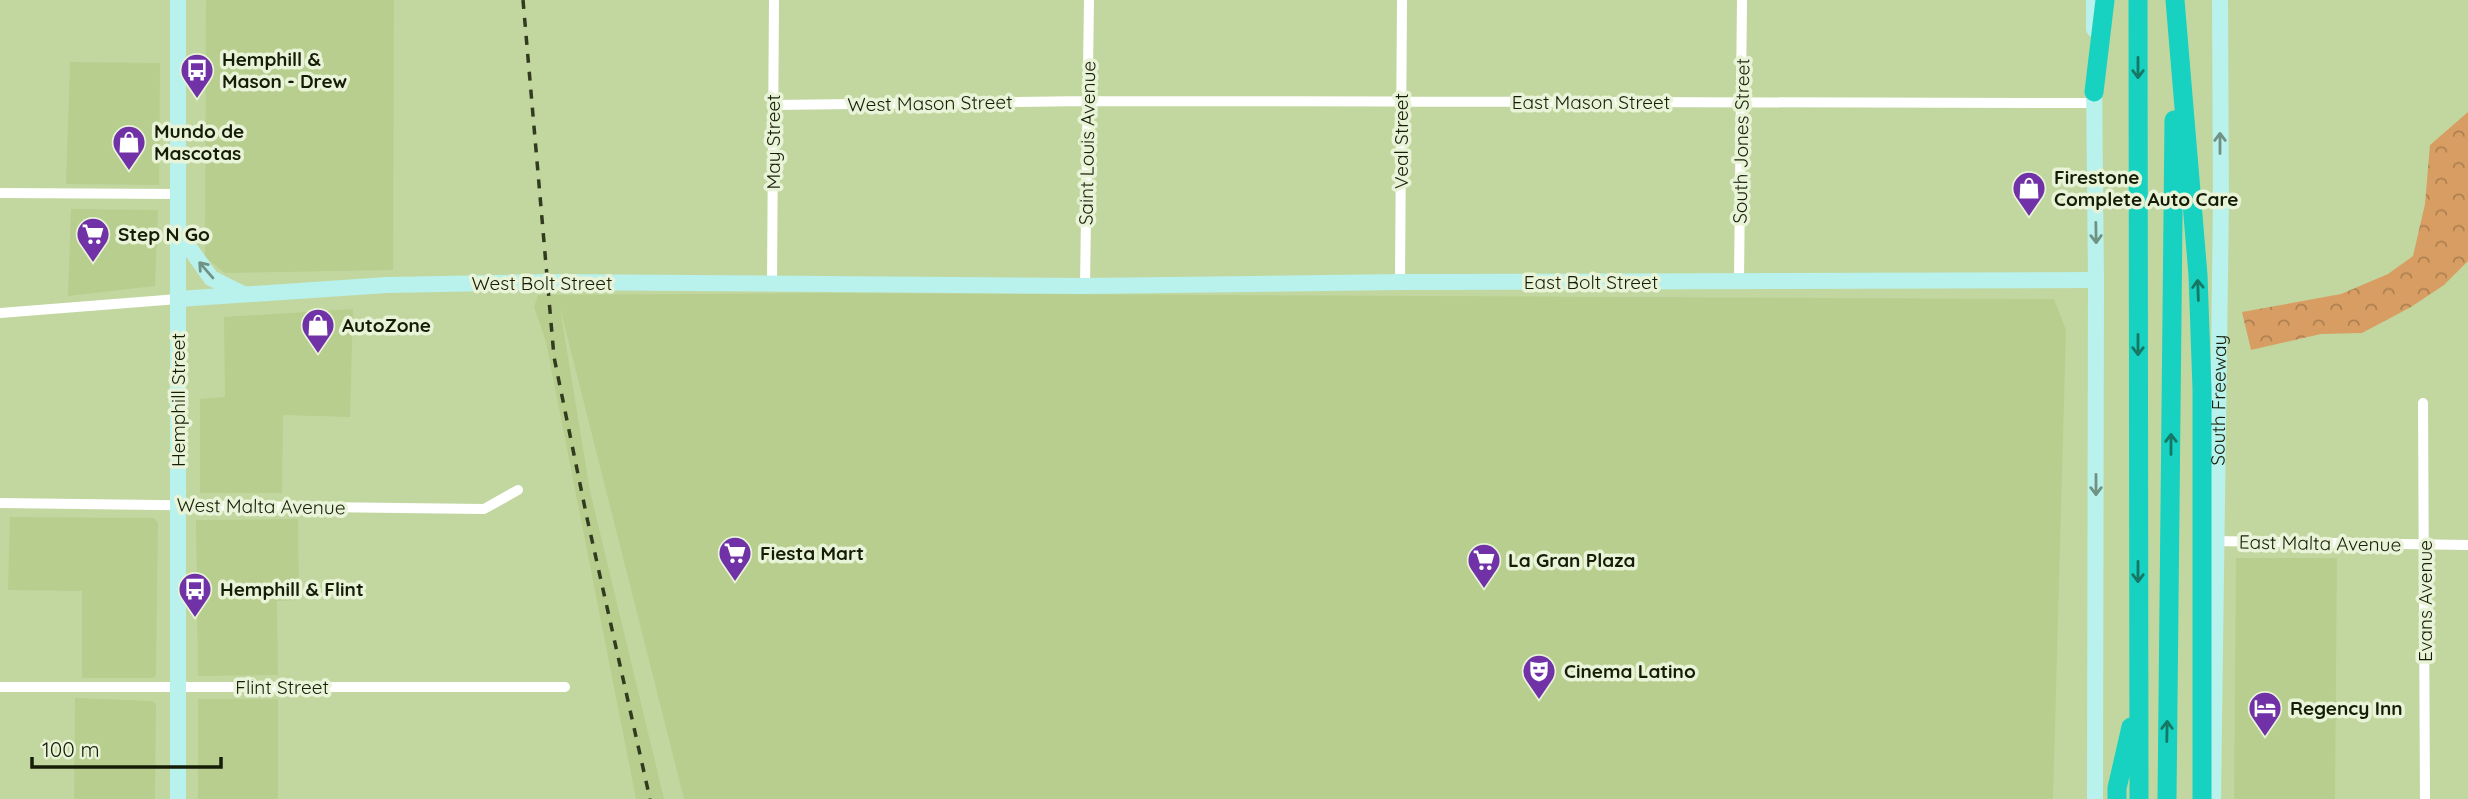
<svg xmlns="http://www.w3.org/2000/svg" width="2468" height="799" font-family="Quicksand,sans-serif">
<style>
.built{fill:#b7ce8f}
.forest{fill:url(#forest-crowns)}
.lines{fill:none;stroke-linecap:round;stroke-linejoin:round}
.street{stroke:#fff;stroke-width:10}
.secondary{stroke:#b9f1ec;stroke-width:16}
.highway{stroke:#17d1c1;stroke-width:19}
.rail{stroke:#323b1f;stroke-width:3.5;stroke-dasharray:9 9;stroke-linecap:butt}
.oneway{stroke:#167764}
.oneway2{stroke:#709285}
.labels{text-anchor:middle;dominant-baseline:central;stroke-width:7;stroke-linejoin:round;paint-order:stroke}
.poi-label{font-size:19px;font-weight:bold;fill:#161d07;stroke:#e8f3d7;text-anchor:start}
.street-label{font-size:19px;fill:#161d07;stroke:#e8f3d7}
</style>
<defs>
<pattern id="forest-crowns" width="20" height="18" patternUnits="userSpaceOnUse" patternTransform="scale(1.75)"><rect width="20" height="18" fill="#d89d63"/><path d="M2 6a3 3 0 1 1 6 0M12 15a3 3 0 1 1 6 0" fill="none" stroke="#ae7f50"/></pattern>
</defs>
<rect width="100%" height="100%" fill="#c2d79f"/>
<path class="built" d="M206,0h188l-1,270 -168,3 -20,-16z
M70,62l90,1 -1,122 -93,-1z
M71,209l87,1 -3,76 -87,10z
M825,293l1229,6 12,31 -13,469h-1369l-124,-491 30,183 74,308h-28l-90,-457 -12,-35 4,-12z
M353,309l-3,108 -67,-2 -1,78h-82v-94l25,-2 -1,-80z
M10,517l144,1 4,5 -2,152 -2,3h-72v-87l-74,-1z
M298,519l1,81 -22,1 1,74 -80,1 -2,-156z
M2236,558h101l-2,241h-101z
M75,698l77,3 4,3 -1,95h-81z
M198,699h80v100h-80z"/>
<path class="forest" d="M2468,109v152l-24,24 -33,22 -49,26 -41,1 -70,16 -9,-38 99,-18 47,-20 25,-18 12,-52 5,-59 38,-33z"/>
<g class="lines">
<path class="street" d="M773,105l314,-4 1007,2
M0,193l179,1
M1739,281l3,-281
M1400,282l2,-282
M772,284l2,-284
M1085,286l4,-286
M0,313l178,-14
M2423,403l2,396
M0,503l484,6 34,-19
M2214,541l254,4
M0,687h565"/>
<g class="secondary">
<path d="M2094,29v-29"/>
<path d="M2094,79l2,201 -1,519"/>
<path d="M179,233l32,45 32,16"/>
<path d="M178,299l209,-14 159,-3 539,4 315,-4 696,-2"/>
<path d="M178,799v-799"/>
<path id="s1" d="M2213,799l8,-597 -1,-202"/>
</g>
<path class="highway" d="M2138,0l1,799
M2175,0l23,275 4,114v410
M2094,92l11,-92
M2117,799v-11l14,-61
M2167,799l7,-679"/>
<path class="rail" d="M523,0l31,357 33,161 63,281"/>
</g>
<defs><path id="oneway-shaft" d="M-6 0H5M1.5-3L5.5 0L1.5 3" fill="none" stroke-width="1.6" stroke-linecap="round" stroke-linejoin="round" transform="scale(1.75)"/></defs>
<g class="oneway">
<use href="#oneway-shaft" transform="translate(2138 68) rotate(90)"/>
<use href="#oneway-shaft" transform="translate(2198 290) rotate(-92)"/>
<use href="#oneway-shaft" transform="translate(2138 345) rotate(90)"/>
<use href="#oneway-shaft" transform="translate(2171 444) rotate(-90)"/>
<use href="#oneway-shaft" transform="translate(2138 572) rotate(90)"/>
<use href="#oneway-shaft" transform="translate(2167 731) rotate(-89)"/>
</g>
<g class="oneway2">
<use href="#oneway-shaft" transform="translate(2220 143) rotate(-90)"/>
<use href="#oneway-shaft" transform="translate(2096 233) rotate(89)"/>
<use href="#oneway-shaft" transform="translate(206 270) rotate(-131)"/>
<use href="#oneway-shaft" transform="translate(2096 485) rotate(90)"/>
</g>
<defs>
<symbol id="bus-pin" viewBox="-11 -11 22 30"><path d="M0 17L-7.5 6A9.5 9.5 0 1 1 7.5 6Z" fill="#7132a8" stroke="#e8f3d7"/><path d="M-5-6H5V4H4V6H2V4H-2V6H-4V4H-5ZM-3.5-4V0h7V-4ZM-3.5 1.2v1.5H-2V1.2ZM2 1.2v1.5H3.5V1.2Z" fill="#fff"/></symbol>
<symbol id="shop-pin" viewBox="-11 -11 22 30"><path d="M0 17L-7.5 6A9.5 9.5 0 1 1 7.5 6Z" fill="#7132a8" stroke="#e8f3d7"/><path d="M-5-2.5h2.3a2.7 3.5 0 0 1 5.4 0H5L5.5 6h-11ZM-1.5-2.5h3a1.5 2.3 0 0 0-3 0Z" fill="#fff"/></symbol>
<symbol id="supermarket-pin" viewBox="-11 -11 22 30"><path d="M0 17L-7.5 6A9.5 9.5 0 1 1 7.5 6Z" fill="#7132a8" stroke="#e8f3d7"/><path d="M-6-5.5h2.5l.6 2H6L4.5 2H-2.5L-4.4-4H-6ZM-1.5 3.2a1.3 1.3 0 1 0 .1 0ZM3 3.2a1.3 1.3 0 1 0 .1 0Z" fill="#fff"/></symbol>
<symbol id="theatre-pin" viewBox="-11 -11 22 30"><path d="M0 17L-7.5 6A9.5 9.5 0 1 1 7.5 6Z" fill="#7132a8" stroke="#e8f3d7"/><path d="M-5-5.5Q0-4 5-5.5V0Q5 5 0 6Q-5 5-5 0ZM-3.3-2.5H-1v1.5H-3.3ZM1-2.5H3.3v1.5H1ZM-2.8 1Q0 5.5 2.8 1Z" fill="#fff"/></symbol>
<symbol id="hotel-pin" viewBox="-11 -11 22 30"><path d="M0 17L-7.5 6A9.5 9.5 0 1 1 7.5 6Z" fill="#7132a8" stroke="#e8f3d7"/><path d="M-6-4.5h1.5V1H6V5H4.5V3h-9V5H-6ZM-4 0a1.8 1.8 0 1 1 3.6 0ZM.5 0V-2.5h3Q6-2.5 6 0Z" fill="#fff"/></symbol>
</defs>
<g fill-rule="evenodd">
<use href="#bus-pin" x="178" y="51" width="38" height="52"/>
<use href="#shop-pin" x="110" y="123" width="38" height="52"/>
<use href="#shop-pin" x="2010" y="169" width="38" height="52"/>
<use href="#supermarket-pin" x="74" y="215" width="38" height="52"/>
<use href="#shop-pin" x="299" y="306" width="38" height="52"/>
<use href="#supermarket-pin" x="716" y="534" width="38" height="52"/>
<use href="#supermarket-pin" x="1465" y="541" width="38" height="52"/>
<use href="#bus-pin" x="176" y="570" width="38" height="52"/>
<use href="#theatre-pin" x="1520" y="652" width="38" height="52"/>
<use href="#hotel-pin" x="2246" y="689" width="38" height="52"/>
</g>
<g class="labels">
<g class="poi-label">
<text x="222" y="59">Hemphill &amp;<tspan x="222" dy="22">Mason - Drew</tspan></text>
<text x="154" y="131">Mundo de<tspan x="154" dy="22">Mascotas</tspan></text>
<text x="2054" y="177">Firestone<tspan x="2054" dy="22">Complete Auto Care</tspan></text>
<text x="118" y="234">Step N Go</text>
<text x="342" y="325">AutoZone</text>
<text x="760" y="553">Fiesta Mart</text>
<text x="1508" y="560">La Gran Plaza</text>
<text x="220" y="589">Hemphill &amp; Flint</text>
<text x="1564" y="671">Cinema Latino</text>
<text x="2290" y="708">Regency Inn</text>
</g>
<g class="street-label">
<text x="1591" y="102">East Mason Street</text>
<text transform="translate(930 103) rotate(-1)">West Mason Street</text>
<text transform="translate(1401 141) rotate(-90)">Veal Street</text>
<text transform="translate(1741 141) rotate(-89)">South Jones Street</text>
<text transform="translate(773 142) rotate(-90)">May Street</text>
<text transform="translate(1087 143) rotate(-89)">Saint Louis Avenue</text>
<text x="1591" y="282">East Bolt Street</text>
<text x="542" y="283">West Bolt Street</text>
<text stroke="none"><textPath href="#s1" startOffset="399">South Freeway</textPath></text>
<text transform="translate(178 400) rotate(-90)">Hemphill Street</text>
<text transform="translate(261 506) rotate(1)">West Malta Avenue</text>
<text transform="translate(2320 543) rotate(1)">East Malta Avenue</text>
<text transform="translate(2425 601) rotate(-90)">Evans Avenue</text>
<text x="282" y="687">Flint Street</text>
</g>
</g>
<path d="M32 757v10h189v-10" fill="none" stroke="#161d07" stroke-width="3.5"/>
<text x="42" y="757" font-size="21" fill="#161d07" stroke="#e8f3d7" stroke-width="5" paint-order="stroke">100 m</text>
</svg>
